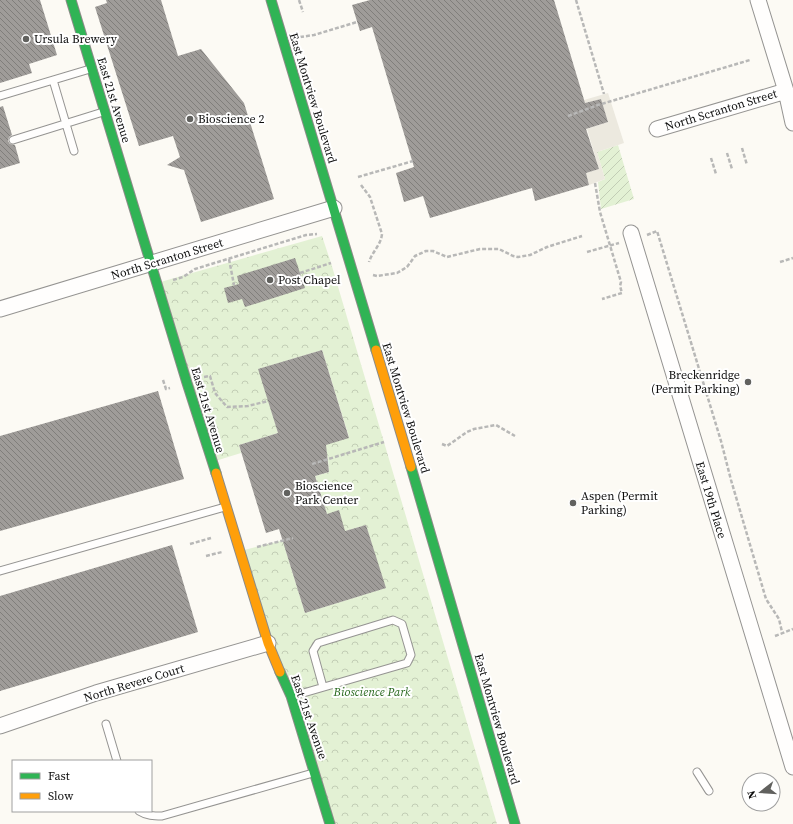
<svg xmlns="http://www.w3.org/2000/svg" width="793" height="824" font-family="'Source Serif 4',serif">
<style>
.park{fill:url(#park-crowns)}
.garden{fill:url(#garden-furrows)}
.plaza{fill:#ece9df}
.building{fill:url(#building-back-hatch)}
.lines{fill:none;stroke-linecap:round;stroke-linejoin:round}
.lane-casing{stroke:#959492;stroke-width:9}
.street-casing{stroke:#959492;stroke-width:17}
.fast-casing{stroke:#8c8b88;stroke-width:11}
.slow-casing{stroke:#8c8b88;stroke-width:11}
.path{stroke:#b8b8b7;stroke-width:2.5;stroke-dasharray:4 2;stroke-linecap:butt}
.lane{stroke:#fffefd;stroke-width:7}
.street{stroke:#fffefd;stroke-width:15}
.fast{stroke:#30b455;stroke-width:9}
.slow{stroke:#ff9f0a;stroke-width:9}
.poi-dot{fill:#61615e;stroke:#fff;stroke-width:1.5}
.labels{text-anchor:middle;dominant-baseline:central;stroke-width:4;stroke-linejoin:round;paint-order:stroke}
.poi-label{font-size:12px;fill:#0e0e0e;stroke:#fff;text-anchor:start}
.street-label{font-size:12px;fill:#0e0e0e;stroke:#fff}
.park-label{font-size:12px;font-style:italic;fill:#27681d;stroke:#fff}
</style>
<defs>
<pattern id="park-crowns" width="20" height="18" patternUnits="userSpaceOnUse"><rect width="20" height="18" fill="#e3f1d4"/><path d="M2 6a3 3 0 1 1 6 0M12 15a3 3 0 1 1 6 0" fill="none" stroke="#c2cdb5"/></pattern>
<pattern id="garden-furrows" width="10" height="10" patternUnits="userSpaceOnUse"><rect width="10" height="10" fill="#e3f1d4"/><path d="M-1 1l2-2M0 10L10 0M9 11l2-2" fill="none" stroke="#c2cdb5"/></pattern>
<pattern id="building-back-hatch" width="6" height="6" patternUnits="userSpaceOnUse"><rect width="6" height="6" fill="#9f9c99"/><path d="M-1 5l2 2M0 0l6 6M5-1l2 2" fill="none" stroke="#807e7b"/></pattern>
</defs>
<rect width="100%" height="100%" fill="#fcfaf4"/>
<path class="park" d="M322,236l9,27 166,561h-168l-89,-273 53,-13 -8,10 20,65 80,-25 -19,-63 -21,6 -18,-17 -12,-38 14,-4 -1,-13 -3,-14 24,-8 -27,-87 -63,19 19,64 -39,12 2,8 -29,9 -55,-179z"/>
<path class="garden" d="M618,145l16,54 -33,10 -3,-27 7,-3 -8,-27z"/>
<path class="plaza" d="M608,93l16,50 -27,9 8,27 -16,6 -3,-12 13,-4 -12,-40 21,-7 -7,-23 -16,4 -1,-3z"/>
<path class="building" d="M0,0h40l17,55 -28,9 3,9 -32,10z
M106,0h55l17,56 23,-7 43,54 30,96 -73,23 -17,-52 -17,-5 13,-8 -7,-21 -34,10 -44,-139 12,-4z
M370,0h184l31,103 16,-4 7,23 -22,7 13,40 -13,4 3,12 -54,16 -3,-13 -102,30 -7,-22 -19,6 -8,-29 18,-6 -42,-140 -12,4 -8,-26z
M3,106l9,29 -3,2 -1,4 2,3 5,1 5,18 -20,6v-62z
M295,258l10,30 -60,19 -3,-8 -14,4 -4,-15 15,-4 -2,-8z
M322,350l27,88 -23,7 3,27 -14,4 12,38 12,-4 6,21 21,-6 20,63 -81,25 -26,-84 -13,4 -27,-88 39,-12 -20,-64z
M158,391l26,88 -184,52v-95z
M172,545l26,87 -198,59v-95z"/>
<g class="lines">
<defs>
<path id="lane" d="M53,80l21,71
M0,96l90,-27
M13,140l90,-28
M0,571l225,-64
M293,696l114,-33 4,-8 -9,-31 -9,-4 -75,23 -5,8 10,36
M106,724l11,37
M697,772l12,19
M139,811c8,5 15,5 23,5l151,-43"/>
<path id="street" d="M758,0l28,91 7,32
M657,129l129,-38
M631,233l162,534
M0,309l334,-101
M0,726l96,-33 172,-50"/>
<path id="fast" d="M71,0l116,383 29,90
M271,0l105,350
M411,467l104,357
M280,672l11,24 39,128"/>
<path id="slow" d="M376,350l35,117
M216,473l52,170 12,29"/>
</defs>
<use href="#lane" class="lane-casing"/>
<use href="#street" class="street-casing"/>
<use href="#fast" class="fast-casing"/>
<use href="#slow" class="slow-casing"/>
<path class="path" d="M299,0l4,12
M576,0l28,94
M300,37l14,-2 43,-13
M568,116l30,-11 152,-45
M742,148l5,17
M727,153l5,16
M711,158l5,16
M358,177l55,-16
M595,183l5,29 21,70 -1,4 2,7 -20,6
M361,185l9,12 12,37c-1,11 -10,18 -13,28
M647,235l10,-4 64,210 10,39 35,119 13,20 3,13
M587,252l32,-9
M229,259l5,26
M780,262l13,-4
M300,273l31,-10
M373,275l4,1 20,-3 10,-6 8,-11 11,-5h7l14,6 33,-8h19l14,7 5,1 12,-2 17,-8 35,-11
M173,280l10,-3 12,-8 111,-34 11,-1
M204,377l6,-1 5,17 12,14 21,-1 20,-5
M163,380l3,9 4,-1
M442,444l5,2 20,-14 7,-3 22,-4 19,11
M312,464l72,-22
M190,544l21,-6
M257,547l36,-9
M206,556l16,-4
M775,636l18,-7"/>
<use href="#lane" class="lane"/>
<use href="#street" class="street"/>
<use href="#fast" class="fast"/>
<use href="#slow" class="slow"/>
</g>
<g class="poi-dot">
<circle cx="26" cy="39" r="4"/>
<circle cx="190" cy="119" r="4"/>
<circle cx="270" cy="280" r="4"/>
<circle cx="748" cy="382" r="4"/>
<circle cx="287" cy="493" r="4"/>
<circle cx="573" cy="503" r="4"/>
</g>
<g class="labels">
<g class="poi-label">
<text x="34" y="39">Ursula Brewery</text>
<text x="198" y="119">Bioscience 2</text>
<text x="278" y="280">Post Chapel</text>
<text x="740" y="375" text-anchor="end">Breckenridge<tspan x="740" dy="14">(Permit Parking)</tspan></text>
<text x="295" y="486">Bioscience<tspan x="295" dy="14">Park Center</tspan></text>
<text x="581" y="496">Aspen (Permit<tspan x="581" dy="14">Parking)</tspan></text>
</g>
<g class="street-label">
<text transform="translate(313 98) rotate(73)">East Montview Boulevard</text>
<text transform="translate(114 100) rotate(73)">East 21st Avenue</text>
<text transform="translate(721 110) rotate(-17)">North Scranton Street</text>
<text transform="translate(167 259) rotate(-17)">North Scranton Street</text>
<text transform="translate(406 408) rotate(73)">East Montview Boulevard</text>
<text transform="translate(208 410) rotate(73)">East 21st Avenue</text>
<text transform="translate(711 500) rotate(73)">East 19th Place</text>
<text transform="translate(134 683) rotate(-17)">North Revere Court</text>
<text transform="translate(309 717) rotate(71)">East 21st Avenue</text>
<text transform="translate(497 719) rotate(74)">East Montview Boulevard</text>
</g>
<g class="park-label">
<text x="372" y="692">Bioscience Park</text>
</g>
</g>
<rect x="12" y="760" width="140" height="52" fill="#ffffff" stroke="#9f9f9f"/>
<rect x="20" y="773" width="20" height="6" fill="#30b455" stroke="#9f9f9f"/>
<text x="48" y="780" font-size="12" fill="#0e0e0e">Fast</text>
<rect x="20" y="793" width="20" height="6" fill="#ff9f0a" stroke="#9f9f9f"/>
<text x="48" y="800" font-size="12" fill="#0e0e0e">Slow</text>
<g transform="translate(761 792) rotate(253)"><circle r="19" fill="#ffffff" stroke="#9f9f9f"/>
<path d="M0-3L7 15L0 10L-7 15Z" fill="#61615e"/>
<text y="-6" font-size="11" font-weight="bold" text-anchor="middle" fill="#0e0e0e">N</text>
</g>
</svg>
